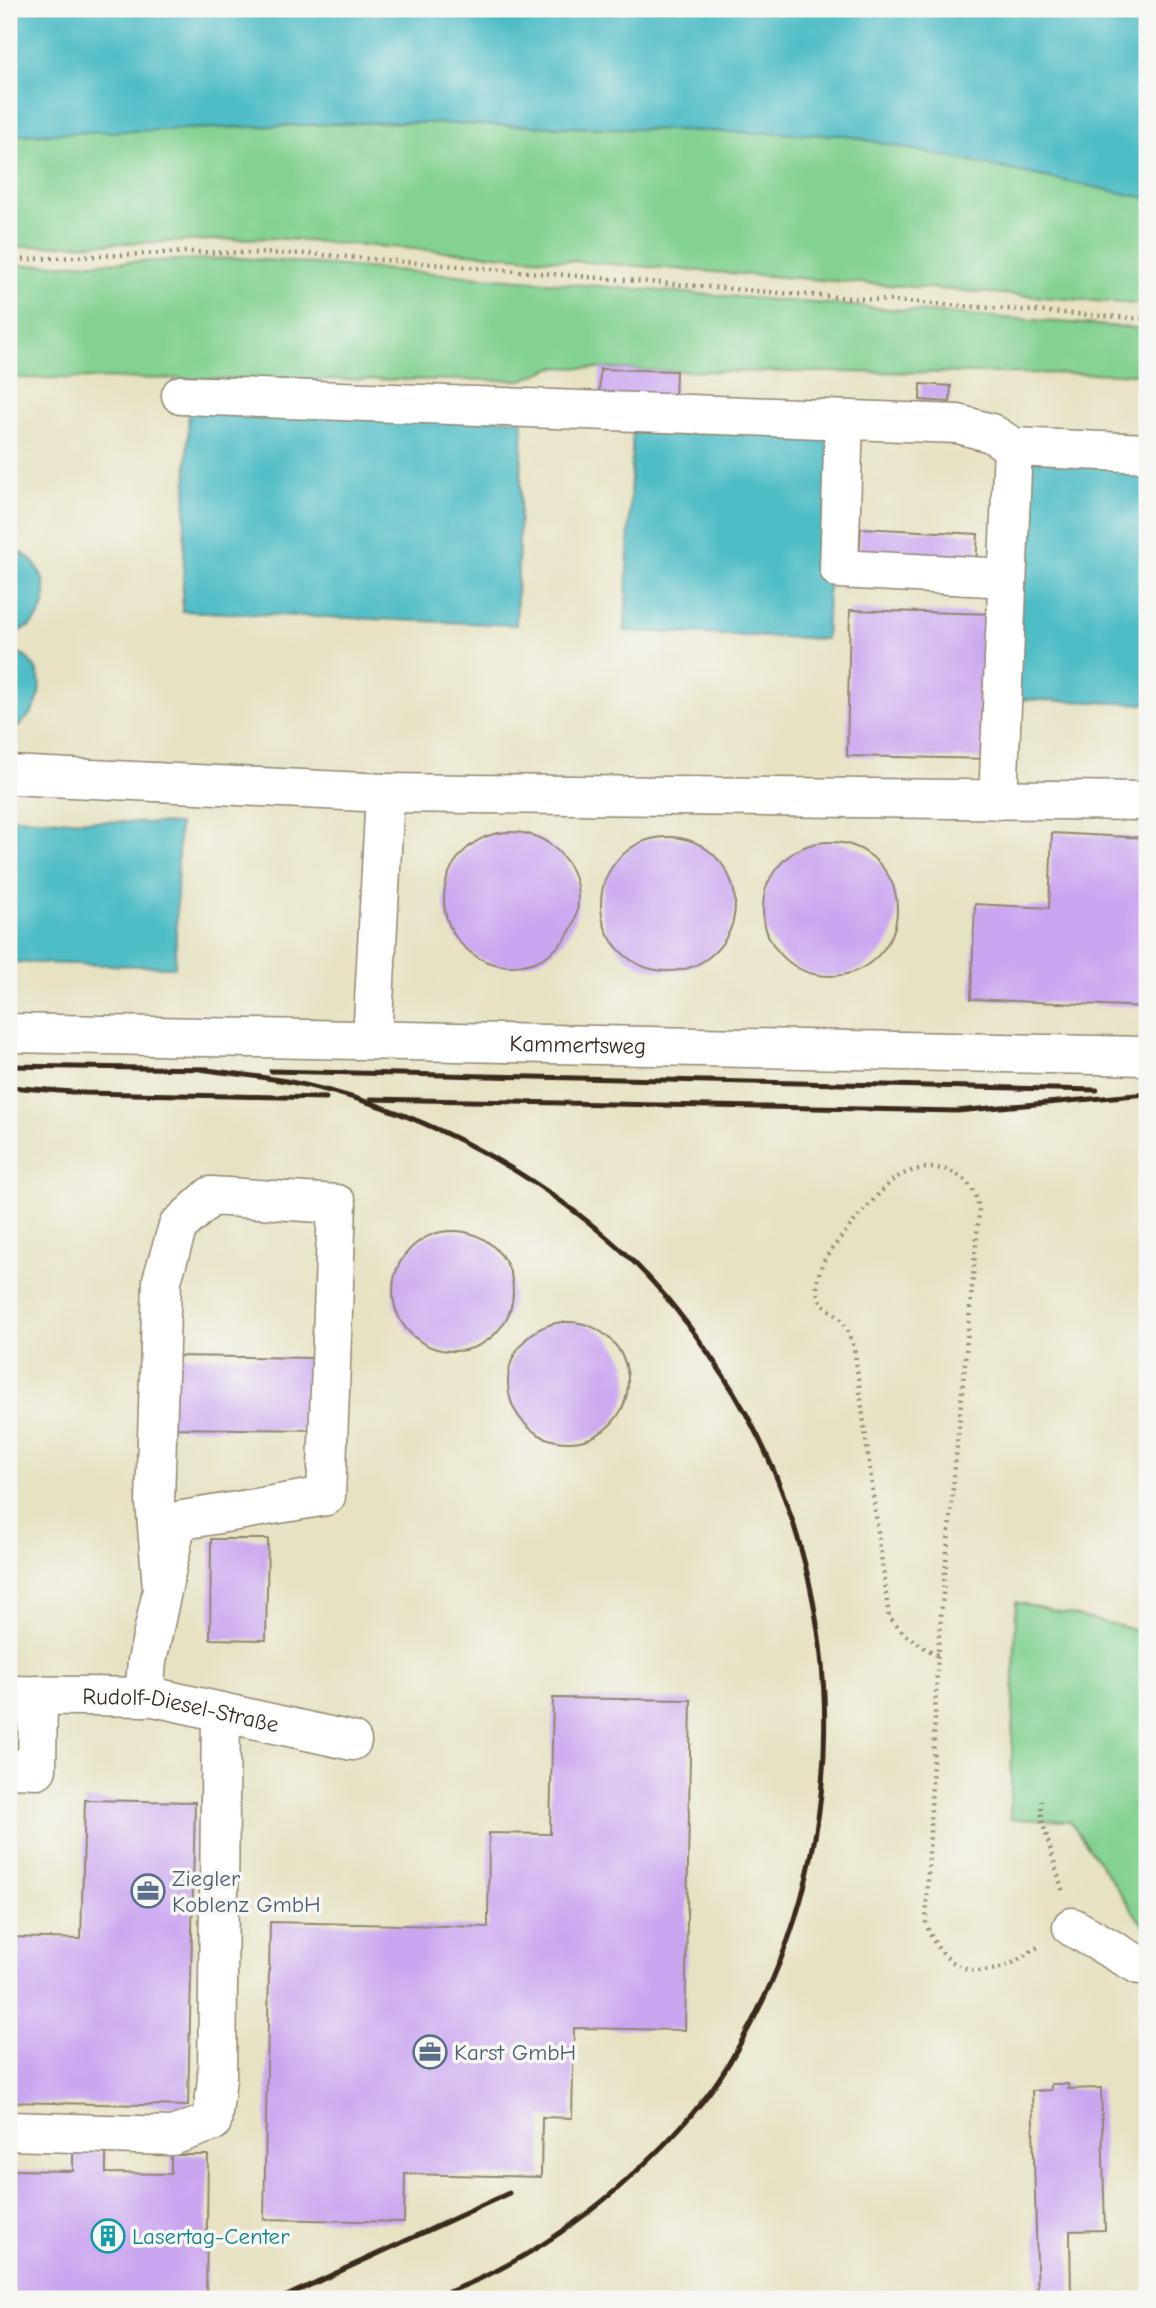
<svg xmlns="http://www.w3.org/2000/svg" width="1156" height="2308" font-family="'Comic Neue',sans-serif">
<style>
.green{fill:#83d292;stroke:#5f7e58;stroke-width:2}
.water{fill:#4fbdc6;stroke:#457472;stroke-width:2}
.building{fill:#cba6f0}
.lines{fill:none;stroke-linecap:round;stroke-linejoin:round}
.minor-casing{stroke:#918670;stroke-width:41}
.path{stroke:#918670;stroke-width:4.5;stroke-dasharray:2 5;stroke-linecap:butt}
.minor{stroke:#fff;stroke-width:38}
.rail{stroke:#3b2a1e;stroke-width:5}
.labels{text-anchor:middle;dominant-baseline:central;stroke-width:7;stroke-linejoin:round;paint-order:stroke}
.street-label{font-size:23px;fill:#3b2a1e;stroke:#f6f6f2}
.service-label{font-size:23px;fill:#4e5e75;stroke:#f6f6f2;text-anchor:start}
.culture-label{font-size:23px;fill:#0d838f;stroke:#f6f6f2;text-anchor:start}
</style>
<rect width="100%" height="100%" fill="#f6f6f2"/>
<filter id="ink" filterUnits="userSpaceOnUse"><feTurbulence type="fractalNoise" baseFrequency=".0143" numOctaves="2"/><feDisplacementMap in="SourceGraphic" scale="14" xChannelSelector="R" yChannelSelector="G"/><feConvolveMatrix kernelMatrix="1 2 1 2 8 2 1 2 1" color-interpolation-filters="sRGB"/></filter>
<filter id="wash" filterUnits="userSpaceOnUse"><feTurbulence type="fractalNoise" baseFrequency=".00686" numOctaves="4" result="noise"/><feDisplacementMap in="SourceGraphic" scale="28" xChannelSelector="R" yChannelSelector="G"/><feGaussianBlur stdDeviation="1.57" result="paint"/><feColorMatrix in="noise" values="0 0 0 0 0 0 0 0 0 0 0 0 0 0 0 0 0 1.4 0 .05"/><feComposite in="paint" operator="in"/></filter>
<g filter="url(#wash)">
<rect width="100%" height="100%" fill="#e7e2c2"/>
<path class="green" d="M392,122l451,13 304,63v107l-875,-67 -263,9v-112z
M239,258l908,71v45l-471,-3 -122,-4 -32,13 -513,-2v-112z
M1016,1602l131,30v299l-77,-110 -60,-2z"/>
<path class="water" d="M9,9h1138v189l-304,-63 -451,-13 -383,13z
M189,406l334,14 -7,205 -334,-14z
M633,424l202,8 -9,207 -201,-8z
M1024,458l123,4v242l-132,-5z
M9,547c48,15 48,82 0,86z
M9,649c45,14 37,64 0,83z
M9,818l170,6 -4,143 -166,-5z"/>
<g id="blocks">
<path class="building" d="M600,369l76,2 -1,31 -76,-2z
M921,384l30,2 -1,16 -30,-2z
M861,528l117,6 -2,29 -117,-7z
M850,610l145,4 -3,145 -145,-3z
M444 899a67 67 0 1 1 134 0a67 67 0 1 1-134 0Z
M1052,833l95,5v169l-176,-8 4,-95 74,4z
M601 904a67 67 0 1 1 134 0a67 67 0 1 1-134 0Z
M763 909a67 67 0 1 1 134 0a67 67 0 1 1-134 0Z
M393 1291a60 60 0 1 1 120 0a60 60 0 1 1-120 0Z
M508 1382a60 60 0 1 1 120 0a60 60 0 1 1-120 0Z
M168,1356l148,2 -1,72 -148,-2z
M211,1539h57l-2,101 -56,-1z
M553,1698l138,2 -6,330 -111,-2 -2,90 -30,-1 -1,60 -136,-3 -1,48 -140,-3 6,-297 218,5 1,-94 61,1z
M85,1800l110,2 -7,304 -179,-4v-165l72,2z
M1142,2060h5v130h-2z
M1051,2084h17v5l33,-1 4,142 -35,1 1,68h-33l-6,-208 19,-1z
M73,2152l33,1v20l65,1v-19h37l-2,144h-197v-129l64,1z"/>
</g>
</g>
<g filter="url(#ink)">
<use href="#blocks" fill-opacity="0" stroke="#918670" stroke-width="2"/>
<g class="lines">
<defs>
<g id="minor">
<path d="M181,395l777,29 33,9 22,14 134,6"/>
<path d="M844,420l-5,149 168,9"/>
<path d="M9,775l376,18 -13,247"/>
<path d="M385,793l762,8"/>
<path d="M998,800l15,-353"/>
<path id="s1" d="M9,1033l1138,23"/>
<path id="s2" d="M9,1695l145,2 198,44"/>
<path d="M144,1697l3,-36 30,-140 149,-25 11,-292 -126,-8 -33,30 -16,54 -7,222 7,86"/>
<path d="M9,1768l28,1 1,-74"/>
<path d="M1072,1927l67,38 8,-1"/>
<path d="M9,2131l163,5 40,-14 5,-44 4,-366"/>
</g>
</defs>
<use href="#minor" class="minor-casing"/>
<path class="path" d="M9,260l177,-8 126,2 469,39 366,26
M937,1655l-32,-20 -16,-18 -35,-271c-4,-8 -7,-17 -11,-24 -8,-11 -22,-14 -25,-27 -3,-10 2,-28 7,-36 9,-15 58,-73 71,-81 34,-21 81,-9 83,35l-41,434 -12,275c10,37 41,59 80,44 12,-5 23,-14 34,-20
M1041,1800l1,20 21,73"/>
<use href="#minor" class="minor"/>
<path class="rail" d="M9,1066l199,3
M199,1069c29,4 58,7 87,12 124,24 239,83 333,167 39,35 71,77 100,121 127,190 141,448 34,651 -16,30 -33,62 -56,88 -24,30 -52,56 -80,81 -55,47 -119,87 -188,110
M271,1071l826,19
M9,1087l76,6 241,5
M371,1099l586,12 190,-17
M280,2299l229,-106"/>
</g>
</g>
<defs>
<symbol id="office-ring" viewBox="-11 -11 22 22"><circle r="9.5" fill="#f6f6f2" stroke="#5c6f8a" stroke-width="1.5"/><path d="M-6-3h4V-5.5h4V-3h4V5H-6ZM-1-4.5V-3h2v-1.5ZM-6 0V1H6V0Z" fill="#5c6f8a"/></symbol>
<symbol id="building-ring" viewBox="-11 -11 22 22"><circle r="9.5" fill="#f6f6f2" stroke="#0f9aa8" stroke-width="1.5"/><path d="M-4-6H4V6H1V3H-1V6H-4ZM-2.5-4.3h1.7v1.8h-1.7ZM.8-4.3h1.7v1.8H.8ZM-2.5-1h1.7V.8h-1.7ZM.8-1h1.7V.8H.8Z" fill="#0f9aa8"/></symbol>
</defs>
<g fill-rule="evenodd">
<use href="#office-ring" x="129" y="1872" width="38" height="38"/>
<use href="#office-ring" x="411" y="2033" width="38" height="38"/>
<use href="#building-ring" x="89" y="2217" width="38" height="38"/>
</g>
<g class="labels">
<g class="street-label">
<text stroke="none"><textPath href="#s1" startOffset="569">Kammertsweg</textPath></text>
<text stroke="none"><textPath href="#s2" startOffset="173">Rudolf-Diesel-Straße</textPath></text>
</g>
<g class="service-label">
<text x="172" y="1878">Ziegler<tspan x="172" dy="26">Koblenz GmbH</tspan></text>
<text x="454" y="2052">Karst GmbH</text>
</g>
<g class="culture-label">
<text x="132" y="2236">Lasertag-Center</text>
</g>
</g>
<rect width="1156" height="2308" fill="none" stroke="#f6f6f2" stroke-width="35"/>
</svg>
